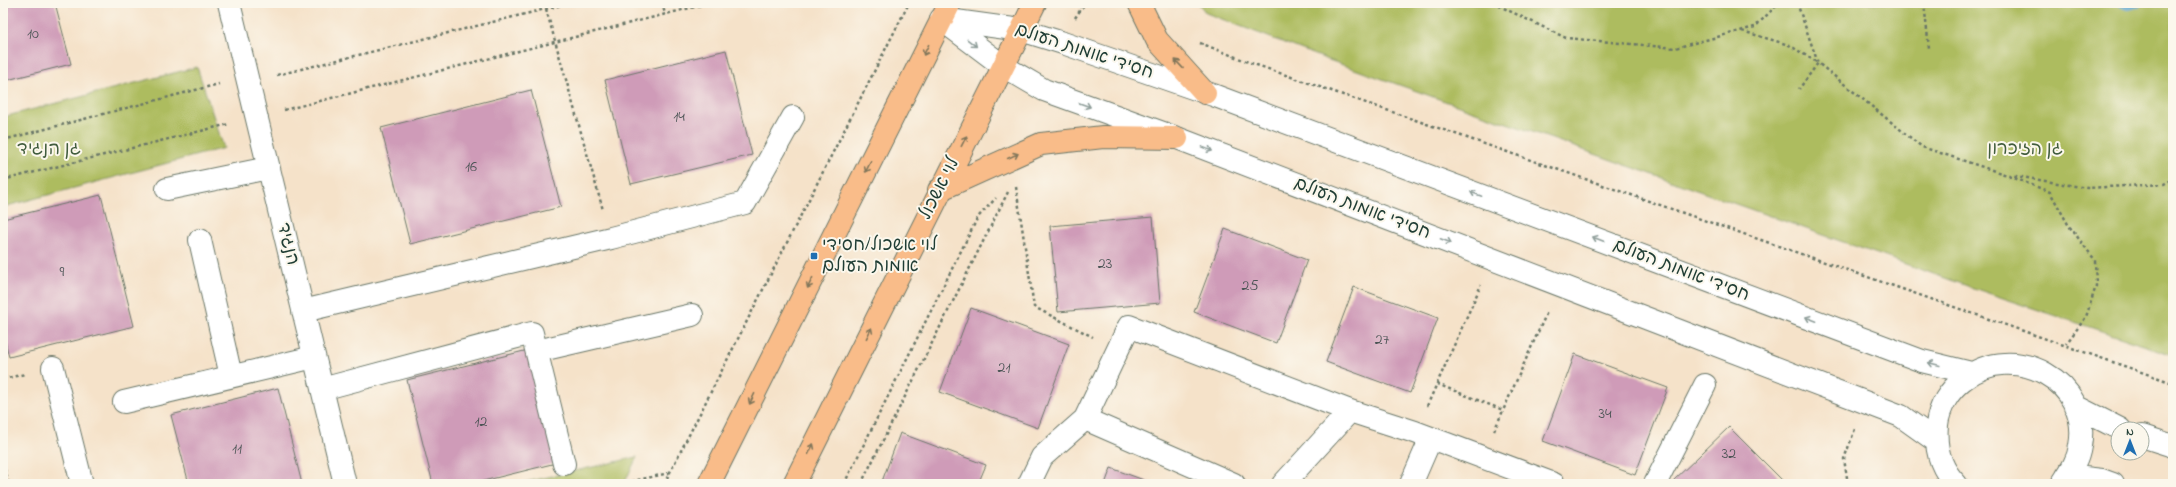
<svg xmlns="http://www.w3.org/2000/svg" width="2176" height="487" font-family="'Indie Flower','Playpen Sans Hebrew',sans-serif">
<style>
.green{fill:#adbc5e;stroke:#667c49}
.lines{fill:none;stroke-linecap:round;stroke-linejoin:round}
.stream{stroke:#59a4d1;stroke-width:10}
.building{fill:#cf9bb8}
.minor-casing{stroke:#6a7768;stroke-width:24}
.major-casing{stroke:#6a7768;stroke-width:24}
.path{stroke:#6a7768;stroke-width:2.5;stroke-dasharray:3 3;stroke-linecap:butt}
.minor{stroke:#fff;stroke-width:22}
.major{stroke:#f9bc89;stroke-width:22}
.oneway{stroke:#8f9e9a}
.oneway2{stroke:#81765a}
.poi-dot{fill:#1f6fb2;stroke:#fbf7ec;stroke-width:1.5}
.labels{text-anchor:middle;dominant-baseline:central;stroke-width:4;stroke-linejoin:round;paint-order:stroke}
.number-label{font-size:16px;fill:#4b5455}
.street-label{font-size:18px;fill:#1f3d34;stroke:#fbf7ec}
.park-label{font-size:18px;fill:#425d3e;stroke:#fbf7ec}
.poi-label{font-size:18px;fill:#1f3d34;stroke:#fbf7ec;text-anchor:start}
</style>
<rect width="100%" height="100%" fill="#fbf7ec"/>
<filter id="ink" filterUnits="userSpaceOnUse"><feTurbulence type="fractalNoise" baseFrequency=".025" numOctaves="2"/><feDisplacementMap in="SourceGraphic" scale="8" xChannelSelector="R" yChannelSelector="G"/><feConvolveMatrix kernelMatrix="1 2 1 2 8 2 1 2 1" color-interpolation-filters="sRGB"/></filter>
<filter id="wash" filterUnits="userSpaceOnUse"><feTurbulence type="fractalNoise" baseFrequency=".012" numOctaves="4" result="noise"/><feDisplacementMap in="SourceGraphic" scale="16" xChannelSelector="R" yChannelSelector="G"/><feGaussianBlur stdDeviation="0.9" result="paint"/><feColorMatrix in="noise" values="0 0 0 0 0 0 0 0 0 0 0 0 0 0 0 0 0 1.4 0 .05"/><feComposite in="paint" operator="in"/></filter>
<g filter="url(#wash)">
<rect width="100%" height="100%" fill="#f5e2c9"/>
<path class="green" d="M1198,3h975v352l-197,-66 -650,-230 -120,-46z
M197,67l27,81 -221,59v-90z
M637,457l-13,27h-107z"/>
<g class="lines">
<path class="stream" d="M2123,3l6,2 7,-2"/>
</g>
<g id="blocks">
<path class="building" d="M3,3h52l16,61 -68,17z
M726,50l26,105 -121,29 -26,-104z
M531,90l30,117 -151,37 -29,-116z
M101,195l33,131 -125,31 -6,-25v-113z
M1153,217l7,86 -102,9 -8,-86z
M1225,229l82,31 -31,83 -82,-31z
M1354,287l84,31 -28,75 -84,-31z
M971,308l98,36 -31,84 -98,-36z
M528,350l28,113 -85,21h-38l-26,-104z
M1575,354l93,34 -33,87 -92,-34z
M278,388l24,96h-113l-18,-69z
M1729,427l55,55 -2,2h-107l-3,-2z
M900,433l86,32 -8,19h-97z
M1111,468l30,11 12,5h-48z"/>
</g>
</g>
<g filter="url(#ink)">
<use href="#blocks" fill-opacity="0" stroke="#6a7768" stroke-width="1"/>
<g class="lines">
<defs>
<path id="minor" d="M229,3l116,481
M941,19l80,11 42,13 150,52 709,266 49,12
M942,20l61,46 41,24 133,48 724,278 35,25
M167,189l101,-21
M200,240l31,136
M303,311l308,-73 134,-35 48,-86
M537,351l155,-36
M53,368l29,116
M322,389l210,-56 32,131
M124,402l190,-45
M2075,406l45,23
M2142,436l31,10
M2067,476l35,4 11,4
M1029,484l13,-27 43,-38
M1234,484l-149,-65 44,-93 221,85 65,21 139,52
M1283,484l67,-73
M1411,484l20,-46
M1655,484l50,-99
M1956,484c-16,-16 -21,-37 -19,-59 2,-18 12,-35 27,-46 50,-39 128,2 116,67 -2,15 -10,26 -18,38"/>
<path id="major" d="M1139,3l18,37 48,53
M939,190l102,-46 62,-7 74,1
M709,484l241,-481
M794,484l241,-481"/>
</defs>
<use href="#minor" class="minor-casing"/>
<use href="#major" class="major-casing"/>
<path class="path" d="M662,3l3,11
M1073,3l8,4
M1493,3l73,35 109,10 80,-21 24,-24
M1797,3l21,60 104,84 82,27 83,14 77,-4 9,-5
M1924,3l5,45
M546,9l57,201
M1075,18l10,-15
M1742,31l47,14 29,18 -19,26
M1200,43l51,20 922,320
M277,75l293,-72
M284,110l426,-107
M3,140l216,-56
M2009,176l41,16 19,34 26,34 1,26 -10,31 -20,27
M3,180l226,-56
M1016,187l18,120 59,30
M3,379l22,-5
M1437,384l66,26
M1427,406l54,-121
M1494,431l53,-119
M3,463l6,21
M620,484l49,-11
M664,484l245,-481
M844,484l134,-267 18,-19
M861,484l147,-292
M1848,484l-4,-25 11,-30"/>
<use href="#minor" class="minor"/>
<use href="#major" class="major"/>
</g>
<defs><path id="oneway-shaft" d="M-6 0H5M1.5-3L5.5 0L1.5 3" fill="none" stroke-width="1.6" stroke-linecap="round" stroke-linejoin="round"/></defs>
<g class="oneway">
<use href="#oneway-shaft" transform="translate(972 43) rotate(38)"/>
<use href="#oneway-shaft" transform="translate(1085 105) rotate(20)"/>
<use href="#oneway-shaft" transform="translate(1207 149) rotate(21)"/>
<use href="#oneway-shaft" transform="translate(1476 194) rotate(-159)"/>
<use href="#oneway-shaft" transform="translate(1598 239) rotate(-159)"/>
<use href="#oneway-shaft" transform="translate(1446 241) rotate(21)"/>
<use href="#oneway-shaft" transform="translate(1811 319) rotate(-159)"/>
<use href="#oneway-shaft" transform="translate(1934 364) rotate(-166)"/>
</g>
<g class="oneway2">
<use href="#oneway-shaft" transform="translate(926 50) rotate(116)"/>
<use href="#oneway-shaft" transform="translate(1179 64) rotate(-133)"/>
<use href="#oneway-shaft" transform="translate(964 141) rotate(-63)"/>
<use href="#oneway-shaft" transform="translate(1013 156) rotate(-25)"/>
<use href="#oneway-shaft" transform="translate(868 167) rotate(116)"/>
<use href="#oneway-shaft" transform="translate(810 283) rotate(116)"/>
<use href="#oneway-shaft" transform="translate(869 333) rotate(-64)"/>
<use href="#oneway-shaft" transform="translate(752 399) rotate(116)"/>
<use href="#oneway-shaft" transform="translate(811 449) rotate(-64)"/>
</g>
</g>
<rect class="poi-dot" x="810" y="252" width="8" height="8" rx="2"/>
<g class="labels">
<g class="number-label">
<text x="33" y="34">10</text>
<text x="679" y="117">14</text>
<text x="471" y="167">16</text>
<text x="1105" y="264">23</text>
<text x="62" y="272">9</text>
<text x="1250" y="286">25</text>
<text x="1382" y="340">27</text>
<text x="1004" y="368">21</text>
<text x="1605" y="414">34</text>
<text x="481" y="422">12</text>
<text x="237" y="449">11</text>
<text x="1729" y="454">32</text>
</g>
<g class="street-label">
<text transform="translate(1084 52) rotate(18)">חסידי אומות העולם</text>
<text transform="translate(940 189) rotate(-63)">לוי אשכול</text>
<text transform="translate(1362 209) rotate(21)">חסידי אומות העולם</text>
<text transform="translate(287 244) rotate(76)">הנגיד</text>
<text transform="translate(1681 271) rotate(21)">חסידי אומות העולם</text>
</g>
<g class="park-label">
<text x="49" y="150">גן הנגיד</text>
<text x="2025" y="150">גן הזיכרון</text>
</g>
<g class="poi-label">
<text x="822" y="246">לוי אשכול/חסידי<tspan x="822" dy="21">אומות העולם</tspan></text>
</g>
</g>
<rect width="2176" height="487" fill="none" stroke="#fbf7ec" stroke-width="16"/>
<g transform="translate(2130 441)"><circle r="19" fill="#fbf7ec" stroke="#a3ada2"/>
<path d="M0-3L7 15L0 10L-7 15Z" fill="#1f6fb2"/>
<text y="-6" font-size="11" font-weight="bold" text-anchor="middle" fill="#1f3d34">N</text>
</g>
</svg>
